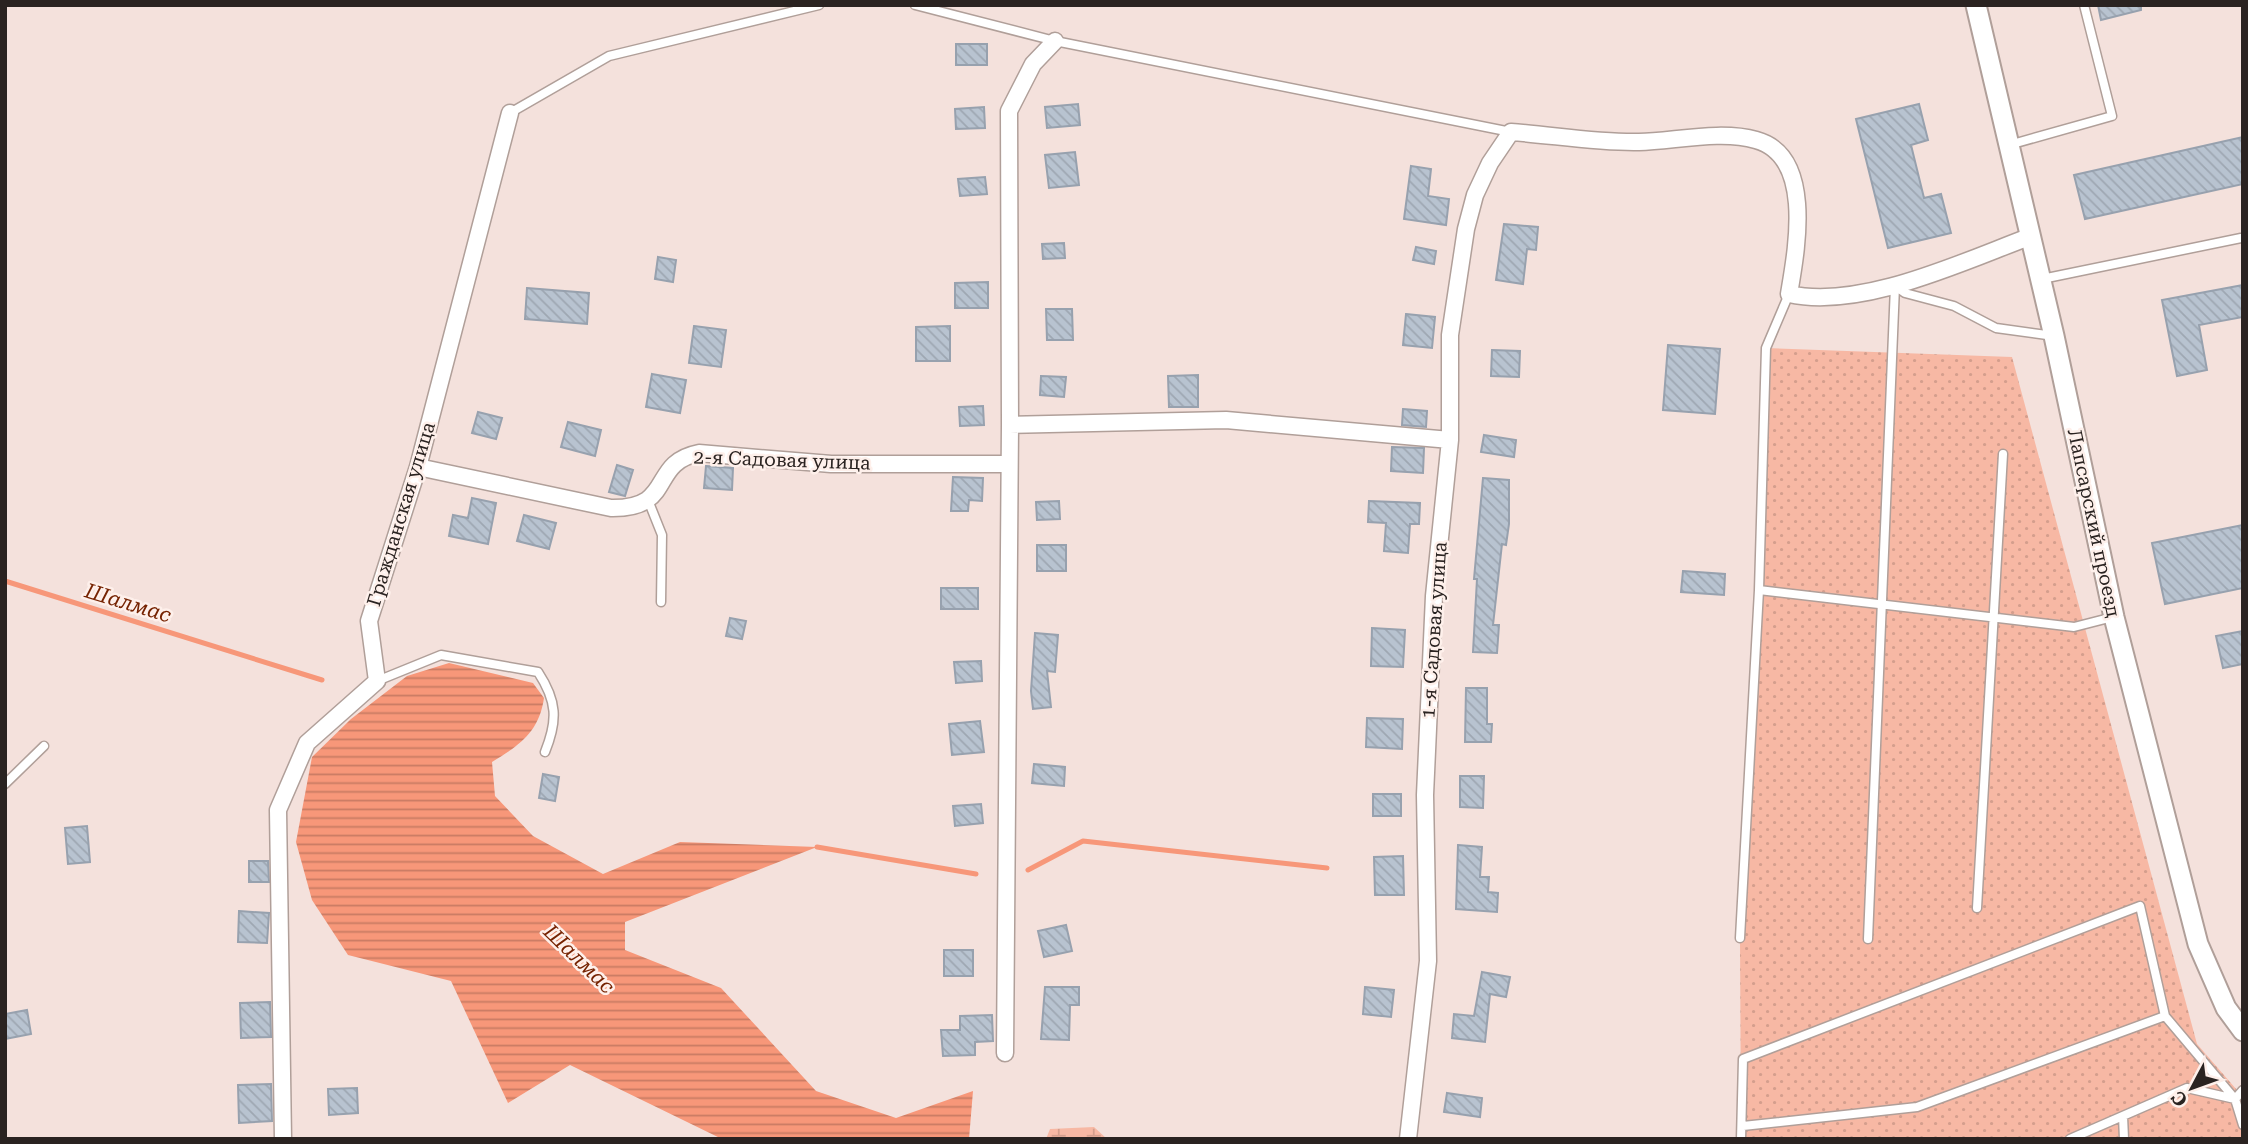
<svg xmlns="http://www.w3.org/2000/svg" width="2248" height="1144" font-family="'Roboto Serif',serif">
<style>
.grass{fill:url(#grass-dots)}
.wetland{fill:url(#wetland-marsh)}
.water{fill:url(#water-rules)}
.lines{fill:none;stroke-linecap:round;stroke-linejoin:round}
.stream{stroke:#f79779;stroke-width:5}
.building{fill:url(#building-back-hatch);stroke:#97a1ae;stroke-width:2}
.service-casing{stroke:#b09f99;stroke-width:11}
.minor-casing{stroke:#b09f99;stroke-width:19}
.tertiary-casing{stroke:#b09f99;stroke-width:23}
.service{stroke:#fff;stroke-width:8}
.minor{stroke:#fff;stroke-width:16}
.tertiary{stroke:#fff;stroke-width:19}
.labels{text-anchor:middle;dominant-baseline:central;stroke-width:5;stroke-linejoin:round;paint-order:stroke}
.street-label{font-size:19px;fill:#2a2321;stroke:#fef0eb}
.water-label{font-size:21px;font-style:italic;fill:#762302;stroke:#fef0eb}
</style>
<defs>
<pattern id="grass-dots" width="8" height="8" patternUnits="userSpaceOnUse" patternTransform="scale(1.75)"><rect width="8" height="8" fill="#f7b8a4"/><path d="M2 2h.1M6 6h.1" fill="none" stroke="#d49e8d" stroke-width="1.8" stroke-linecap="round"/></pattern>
<pattern id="wetland-marsh" width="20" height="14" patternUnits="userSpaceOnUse" patternTransform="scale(1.75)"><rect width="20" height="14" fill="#f7b8a4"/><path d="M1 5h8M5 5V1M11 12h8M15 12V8" fill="none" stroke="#d49e8d"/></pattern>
<pattern id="water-rules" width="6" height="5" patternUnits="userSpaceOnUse" patternTransform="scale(1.75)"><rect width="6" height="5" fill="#f79779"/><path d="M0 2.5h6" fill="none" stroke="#c87b63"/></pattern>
<pattern id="building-back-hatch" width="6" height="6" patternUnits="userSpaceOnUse" patternTransform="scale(1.75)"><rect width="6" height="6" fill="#b8c3d0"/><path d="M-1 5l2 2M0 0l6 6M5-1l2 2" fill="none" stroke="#9ea7b2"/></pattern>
</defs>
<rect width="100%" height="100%" fill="#f4e1dc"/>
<path class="grass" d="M1766,348l246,9 185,687 46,53v42h-502l-1,-201z"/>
<path class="wetland" d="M1094,1127l13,12h-61l4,-10z"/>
<path class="water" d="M449,663l84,20 11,15c-5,34 -24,47 -52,64l3,34 38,40 70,38 77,-32 137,5 -192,75v28l96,38 95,103 80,27 77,-27 -4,48h-247l-152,-74 -62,38 -57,-122 -103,-26 -36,-55 -16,-58 16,-85 39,-38 56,-43z"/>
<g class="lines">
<path class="stream" d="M5,581l317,99
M817,847l159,27
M1028,870l55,-29 244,27"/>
</g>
<path class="building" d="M2098,5h43v5l-40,10z
M956,44h31v21h-31z
M1078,104l2,21 -33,3 -2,-21z
M1919,104l9,36 -17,5 13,53 17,-4 10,39 -63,15 -32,-129z
M984,107l1,21 -29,1 -1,-20z
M2243,137v47l-158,35 -11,-44z
M1075,152l4,33 -30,3 -4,-33z
M1411,166l20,3 -3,27 21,3 -3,26 -42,-6z
M985,177l2,17 -27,2 -2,-17z
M1504,224l34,3 -2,23 -9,-1 -4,35 -27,-4z
M1064,243l1,15 -22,1 -1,-15z
M1416,247l20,4 -2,13 -21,-4z
M658,257l18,3 -3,22 -18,-3z
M988,282v26h-33v-25z
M2243,285v32l-44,8 8,45 -30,6 -15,-76z
M527,288l62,5 -2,31 -62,-5z
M1046,309h26l1,31h-26z
M1406,314l29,3 -3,31 -29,-3z
M694,326l32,4 -5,37 -32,-4z
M950,326v35h-34v-34z
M1668,345l52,4 -5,65 -52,-4z
M1492,350l28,1 -1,26 -28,-1z
M652,374l34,6 -6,33 -34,-6z
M1198,375v32h-29l-1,-31z
M1041,376l25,1 -2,20 -24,-2z
M983,406l1,19 -24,1 -1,-19z
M1403,409l24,2 -1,16 -24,-2z
M478,412l24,6 -6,21 -24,-6z
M568,422l33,8 -6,26 -34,-9z
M1484,435l32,5 -2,17 -33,-5z
M1392,447l32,1 -1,25 -32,-2z
M617,465l16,5 -8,26 -16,-4z
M706,466l27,2 -1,22 -28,-2z
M953,477l30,1 -1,23 -13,-1 -1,11h-17z
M1483,478l26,2v44l-3,21 -4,-1 -9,81h6l-2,28 -24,-1 4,-73h-3z
M472,498l24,5 -8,41 -39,-8 4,-21 15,3z
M1059,501l1,18 -23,1 -1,-18z
M1369,501l51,2 -1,21h-9l-2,29 -24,-2 2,-28 -18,-1z
M524,515l32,8 -7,26 -32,-8z
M2243,525v63l-78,16 -13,-61z
M1037,545h29v26h-29z
M1683,571l42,3 -1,21 -43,-3z
M941,588h37v21h-37z
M730,618l16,3 -4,18 -16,-3z
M1372,628l33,2 -2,37 -32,-1z
M2243,631v33l-20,4 -7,-32z
M1035,633l23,2 -3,37 -8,-1 4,36 -18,2 -2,-18z
M981,661l1,20 -26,2 -2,-21z
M1466,688h21v36h5l-1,18h-26z
M1367,718l36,1 -1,30 -36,-2z
M980,721l4,31 -32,3 -3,-31z
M1034,764l31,3 -1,19 -32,-3z
M543,774l16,3 -4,24 -16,-3z
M1460,776h24l-1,32 -23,-1z
M1373,794h28v22h-28z
M981,804l2,19 -28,3 -2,-20z
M87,826l3,36 -22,2 -3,-36z
M1458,845l24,2 -2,30h9l-1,15 10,1 -1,19 -41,-3z
M1403,856l1,39h-29l-1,-38z
M249,861h19l1,21h-20z
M239,911l30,2 -2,30 -29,-1z
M1066,925l6,26 -28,6 -6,-26z
M944,950h29v26h-29z
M1482,972l28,5 -4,20 -16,-3 -5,48 -33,-4 2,-24 20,2z
M1045,987h34v18h-9l-1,35 -28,-1z
M1365,987l29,3 -3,27 -28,-3z
M270,1002l1,35 -30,1 -1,-35z
M27,1010l4,24 -26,5v-25z
M992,1015l1,26 -18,1v13l-32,1 -2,-26h19v-14z
M271,1084l1,37 -33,2 -1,-38z
M357,1088l1,25 -29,2 -1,-26z
M1447,1093l35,5 -2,19 -36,-5z"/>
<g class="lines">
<defs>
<path id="service" d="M915,5l140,36 456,91
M510,113l99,-57 210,-51
M2009,145l103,-29 -28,-111
M2042,279l199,-41
M1895,286l10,7 49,13 42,22 58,8
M648,500l14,35 -1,67
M1759,590l315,37 39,-10
M377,681l64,-26 97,17c19,29 20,48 7,80
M5,784l39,-38
M1977,908l26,-454
M1740,938l19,-348 7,-242 23,-54
M1868,939l27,-653
M2123,1116l1,23
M1743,1126l174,-19 248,-91 70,83 8,26
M1741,1139l2,-80 397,-153 25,110
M2070,1139l117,-51 48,11 8,-9"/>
<path id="minor" d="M1010,425l216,-5 224,20
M418,467l193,41c65,1 37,-45 88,-55l132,11h177
M1005,1053l5,-628 -1,-314 24,-47 22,-23
M283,1139l-5,-329 29,-67 70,-62 -8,-60 49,-154 92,-354
M1408,1139l20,-178 -3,-166 9,-199 16,-156v-105l16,-106 9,-34 15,-32 21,-31c42,3 86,11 128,10 36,-1 82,-12 117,-2 59,16 40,112 33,154 72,16 173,-32 240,-57"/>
<path id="tertiary" d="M1976,5l78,331 60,281 84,327 28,64 17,23"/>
</defs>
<use href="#service" class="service-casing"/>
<use href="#minor" class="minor-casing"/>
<use href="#tertiary" class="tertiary-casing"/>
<use href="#service" class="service"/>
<use href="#minor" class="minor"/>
<use href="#tertiary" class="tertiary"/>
</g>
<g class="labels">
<g class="street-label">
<text transform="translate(782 460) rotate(2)">2-я Садовая улица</text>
<text transform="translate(401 514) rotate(-73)">Гражданская улица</text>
<text transform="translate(2094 523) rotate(78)">Лапсарский проезд</text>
<text transform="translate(1434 630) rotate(-86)">1-я Садовая улица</text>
</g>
<g class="water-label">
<text transform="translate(128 603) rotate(17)">Шалмас</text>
<text transform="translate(579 959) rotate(44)">Шалмас</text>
</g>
</g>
<rect width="2248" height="1144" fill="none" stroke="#2a2321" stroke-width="14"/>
<g transform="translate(2192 1088) rotate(229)" stroke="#fef0eb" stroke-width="5" paint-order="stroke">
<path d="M0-5L12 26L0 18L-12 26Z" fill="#2a2321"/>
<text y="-10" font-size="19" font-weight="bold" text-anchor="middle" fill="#2a2321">С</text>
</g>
</svg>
